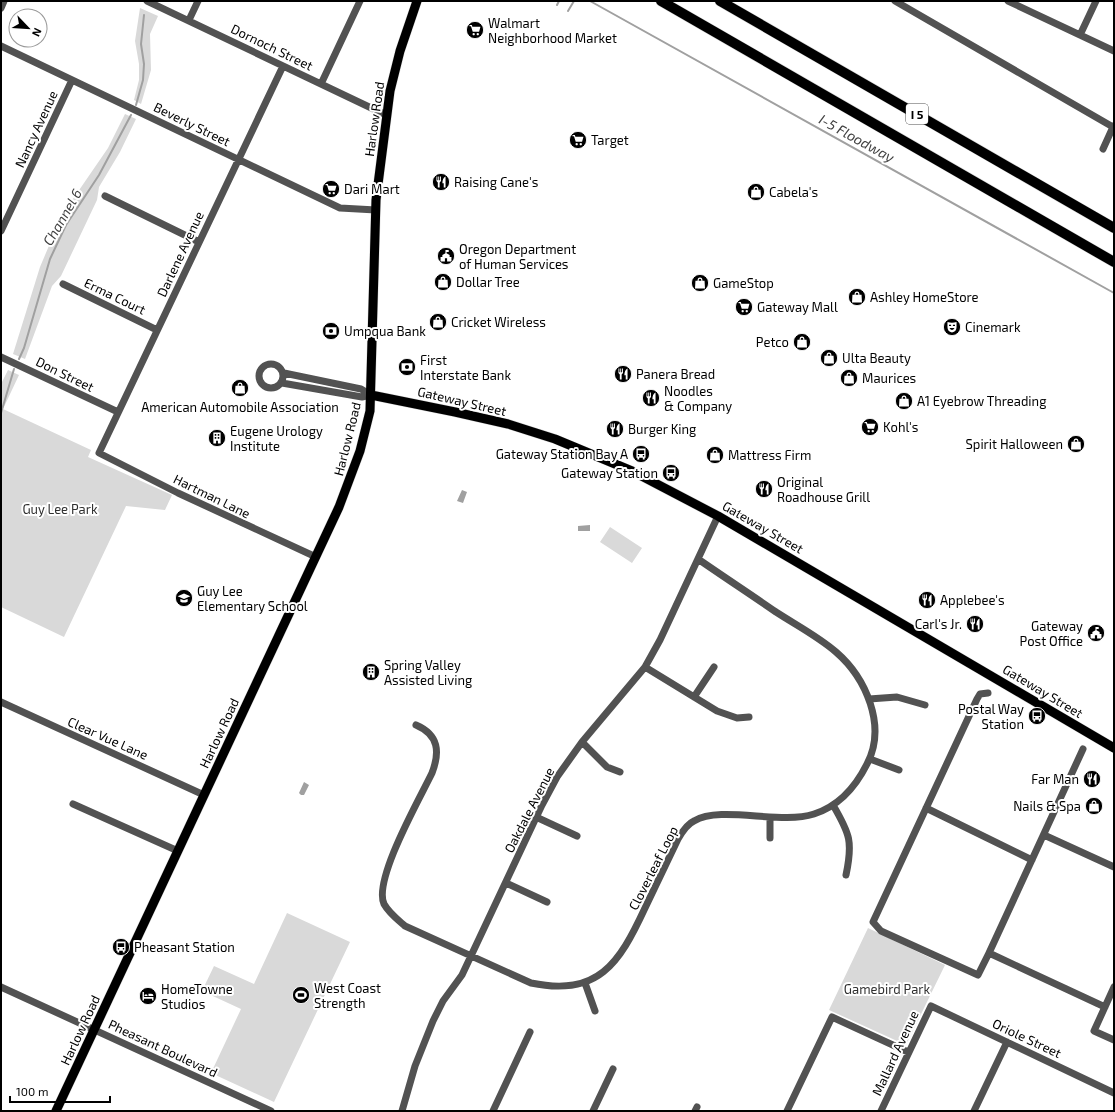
<svg xmlns="http://www.w3.org/2000/svg" width="1115" height="1112" font-family="'Exo 2',sans-serif">
<style>
.green{fill:#d9d9d9}
.water{fill:#a0a0a0}
.lines{fill:none;stroke-linecap:round;stroke-linejoin:round}
.stream{stroke:#a0a0a0;stroke-width:2}
.major-casing{stroke:#dbdbdb;stroke-width:10}
.highway-casing{stroke:#dbdbdb;stroke-width:11}
.minor{stroke:#525252;stroke-width:7}
.major{stroke:#000;stroke-width:9}
.highway{stroke:#000;stroke-width:10}
.labels{text-anchor:middle;dominant-baseline:central;stroke-width:4;stroke-linejoin:round;paint-order:stroke}
.shield{fill:#fff;stroke:#4c4c4c;stroke-width:1}
.shield-label{font-size:12px;font-weight:bold;fill:#000}
.poi-label{font-size:13px;fill:#000;stroke:#fff;text-anchor:start}
.street-label{font-size:13px;fill:#000;stroke:#fff}
.park-label{font-size:13px;fill:#303030;stroke:#fff}
.water-label{font-size:14px;font-style:italic;fill:#414141;stroke:#fff}
</style>
<rect width="100%" height="100%" fill="#fff"/>
<path class="green" d="M140,8l18,8 -8,18 1,36 -10,34 -7,-4 5,-20v-16l-4,-23z
M125,114l11,5 -16,33 -21,35 -2,13 -36,76 -9,10 -27,73 -12,-5 27,-87 22,-52 46,-67z
M8,370l11,5 -16,34 88,41 -3,7 84,38 -7,15 -39,-4 -62,131 -63,-30v-223z
M610,527l32,21 -10,15 -32,-21z
M287,913l63,29 -76,160 -63,-29 30,-64 -39,-18 12,-25 40,18z
M868,928l77,37 -39,80 -77,-35z"/>
<path class="water" d="M462,490l5,2 -4,11 -6,-2z
M590,525v6h-12v-5z
M304,782l5,3 -5,10h-3l-2,-2z"/>
<g class="lines">
<path class="stream" d="M590,1l524,292
M557,5l2,-4
M568,11l6,-10
M136,105l7,-25 1,-16 -3,-20 3,-29
M19,359l5,-11 26,-89 16,-34 33,-50 32,-60
M1,413l13,-44"/>
<defs>
<path id="major" d="M371,395l84,17 53,12 47,15 77,32 86,45 396,232
M56,1111l283,-604 21,-56 10,-40 6,-211 14,-109 10,-40 17,-50"/>
<path id="highway" d="M661,1l453,261
M720,1l394,227"/>
</defs>
<use href="#major" class="major-casing"/>
<use href="#highway" class="highway-casing"/>
<path class="minor" d="M147,1l239,114
M895,1l218,126 1,-1
M1008,1l106,50
M1,8l3,-7
M189,20l9,-19
M1080,35l16,-34
M1,46l339,162 36,2
M283,66l-184,387 79,40 138,64
M321,84l39,-83
M1103,149l10,-22
M105,196l94,46
M1,231l71,-151
M63,284l94,46
M1,357l117,55
M259 376a12 12 0 1 1 24 0a12 12 0 1 1-24 0Z
M284,373l77,16 10,6
M282,383l80,14 9,-2
M645,667l72,44 20,7 12,-1
M988,693l-8,1 -3,5 -104,223 8,9 97,44 11,-22
M694,697l20,-30
M869,699l28,-2 28,8
M1,702l203,93
M416,725c23,10 24,27 16,48 -12,25 -59,107 -48,131 5,9 13,15 21,22l126,57c67,14 88,-19 114,-75 11,-23 22,-46 33,-69 4,-7 9,-15 16,-18 27,-16 86,4 120,-7 25,-8 42,-28 53,-50 20,-38 -1,-86 -31,-112 -17,-15 -40,-27 -60,-40 -26,-18 -52,-35 -78,-53
M582,742l25,25 13,5
M1083,749l-94,204 116,54
M870,759l29,11
M73,804l105,47
M833,805c17,29 20,37 13,70
M926,808l106,52
M536,817l41,19
M770,818v20
M1044,835l70,32
M506,883l41,19
M585,983l10,28
M1,987l270,124
M1114,987l-20,44 20,9
M402,1111l13,-45 18,-45 10,-20 19,-26 80,-170 15,-28 25,-35 63,-75 15,-27 58,-124
M493,1111l37,-79
M593,1111l20,-42
M695,1111l2,-4
M787,1111l45,-94 76,35
M881,1111l50,-105 183,87
M974,1111l33,-69"/>
<use href="#major" class="major"/>
<use href="#highway" class="highway"/>
</g>
<defs>
<symbol id="supermarket-disc" viewBox="-11 -11 22 22"><circle r="9.5" fill="#000" stroke="#fff"/><path d="M-6-5.5h2.5l.6 2H6L4.5 2H-2.5L-4.4-4H-6ZM-1.5 3.2a1.3 1.3 0 1 0 .1 0ZM3 3.2a1.3 1.3 0 1 0 .1 0Z" fill="#fff"/></symbol>
<symbol id="restaurant-disc" viewBox="-11 -11 22 22"><circle r="9.5" fill="#000" stroke="#fff"/><path d="M-5-6h1v4h1v-4h1v4h1v-4h1v5L-1.5 .5V6h-2V.5L-5-1ZM5-6V6H3V1.5H1.5Q1.5-4 5-6Z" fill="#fff"/></symbol>
<symbol id="shop-disc" viewBox="-11 -11 22 22"><circle r="9.5" fill="#000" stroke="#fff"/><path d="M-5-2.5h2.3a2.7 3.5 0 0 1 5.4 0H5L5.5 6h-11ZM-1.5-2.5h3a1.5 2.3 0 0 0-3 0Z" fill="#fff"/></symbol>
<symbol id="civic-disc" viewBox="-11 -11 22 22"><circle r="9.5" fill="#000" stroke="#fff"/><path d="M-.6-6.5H3V-4.5H.6V-3L4-1V1h2V6H-6V1h2V-1L-.6-3ZM-1.2 2.5V6h2.4V2.5Z" fill="#fff"/></symbol>
<symbol id="theatre-disc" viewBox="-11 -11 22 22"><circle r="9.5" fill="#000" stroke="#fff"/><path d="M-5-5.5Q0-4 5-5.5V0Q5 5 0 6Q-5 5-5 0ZM-3.3-2.5H-1v1.5H-3.3ZM1-2.5H3.3v1.5H1ZM-2.8 1Q0 5.5 2.8 1Z" fill="#fff"/></symbol>
<symbol id="bank-disc" viewBox="-11 -11 22 22"><circle r="9.5" fill="#000" stroke="#fff"/><path d="M-6-4H6V4H-6ZM0-2.3a2.3 2.3 0 1 0 0 4.6a2.3 2.3 0 1 0 0-4.6Z" fill="#fff"/></symbol>
<symbol id="building-disc" viewBox="-11 -11 22 22"><circle r="9.5" fill="#000" stroke="#fff"/><path d="M-4-6H4V6H1V3H-1V6H-4ZM-2.5-4.3h1.7v1.8h-1.7ZM.8-4.3h1.7v1.8H.8ZM-2.5-1h1.7V.8h-1.7ZM.8-1h1.7V.8H.8Z" fill="#fff"/></symbol>
<symbol id="bus-disc" viewBox="-11 -11 22 22"><circle r="9.5" fill="#000" stroke="#fff"/><path d="M-5-6H5V4H4V6H2V4H-2V6H-4V4H-5ZM-3.5-4V0h7V-4ZM-3.5 1.2v1.5H-2V1.2ZM2 1.2v1.5H3.5V1.2Z" fill="#fff"/></symbol>
<symbol id="school-disc" viewBox="-11 -11 22 22"><circle r="9.5" fill="#000" stroke="#fff"/><path d="M0-5L7-2L0 1L-7-2ZM-4 1L0 2.5L4 1V4Q0 6-4 4Z" fill="#fff"/></symbol>
<symbol id="stadium-disc" viewBox="-11 -11 22 22"><circle r="9.5" fill="#000" stroke="#fff"/><path d="M0-5a6.5 5 0 1 0 0 10a6.5 5 0 1 0 0-10ZM-3.5-1.8h7v3.6h-7Z" fill="#fff"/></symbol>
<symbol id="hotel-disc" viewBox="-11 -11 22 22"><circle r="9.5" fill="#000" stroke="#fff"/><path d="M-6-4.5h1.5V1H6V5H4.5V3h-9V5H-6ZM-4 0a1.8 1.8 0 1 1 3.6 0ZM.5 0V-2.5h3Q6-2.5 6 0Z" fill="#fff"/></symbol>
</defs>
<g fill-rule="evenodd">
<use href="#supermarket-disc" x="465" y="20" width="20" height="20"/>
<use href="#supermarket-disc" x="568" y="130" width="20" height="20"/>
<use href="#restaurant-disc" x="431" y="172" width="20" height="20"/>
<use href="#supermarket-disc" x="321" y="179" width="20" height="20"/>
<use href="#shop-disc" x="746" y="182" width="20" height="20"/>
<use href="#civic-disc" x="436" y="246" width="20" height="20"/>
<use href="#shop-disc" x="433" y="272" width="20" height="20"/>
<use href="#shop-disc" x="690" y="273" width="20" height="20"/>
<use href="#shop-disc" x="847" y="287" width="20" height="20"/>
<use href="#supermarket-disc" x="734" y="297" width="20" height="20"/>
<use href="#shop-disc" x="428" y="312" width="20" height="20"/>
<use href="#theatre-disc" x="942" y="317" width="20" height="20"/>
<use href="#bank-disc" x="321" y="321" width="20" height="20"/>
<use href="#shop-disc" x="792" y="332" width="20" height="20"/>
<use href="#shop-disc" x="819" y="348" width="20" height="20"/>
<use href="#bank-disc" x="397" y="357" width="20" height="20"/>
<use href="#restaurant-disc" x="613" y="364" width="20" height="20"/>
<use href="#shop-disc" x="839" y="368" width="20" height="20"/>
<use href="#shop-disc" x="230" y="378" width="20" height="20"/>
<use href="#restaurant-disc" x="641" y="388" width="20" height="20"/>
<use href="#shop-disc" x="894" y="391" width="20" height="20"/>
<use href="#supermarket-disc" x="860" y="417" width="20" height="20"/>
<use href="#restaurant-disc" x="605" y="419" width="20" height="20"/>
<use href="#building-disc" x="207" y="428" width="20" height="20"/>
<use href="#shop-disc" x="1066" y="434" width="20" height="20"/>
<use href="#bus-disc" x="631" y="444" width="20" height="20"/>
<use href="#shop-disc" x="705" y="445" width="20" height="20"/>
<use href="#bus-disc" x="661" y="463" width="20" height="20"/>
<use href="#restaurant-disc" x="754" y="479" width="20" height="20"/>
<use href="#school-disc" x="174" y="588" width="20" height="20"/>
<use href="#restaurant-disc" x="917" y="590" width="20" height="20"/>
<use href="#restaurant-disc" x="965" y="614" width="20" height="20"/>
<use href="#civic-disc" x="1086" y="623" width="20" height="20"/>
<use href="#building-disc" x="361" y="662" width="20" height="20"/>
<use href="#bus-disc" x="1027" y="706" width="20" height="20"/>
<use href="#restaurant-disc" x="1082" y="769" width="20" height="20"/>
<use href="#shop-disc" x="1084" y="796" width="20" height="20"/>
<use href="#bus-disc" x="111" y="937" width="20" height="20"/>
<use href="#stadium-disc" x="291" y="985" width="20" height="20"/>
<use href="#hotel-disc" x="138" y="986" width="20" height="20"/>
</g>
<g class="labels">
<rect class="shield" x="906" y="104" width="22" height="20" rx="3"/>
<g class="shield-label">
<text x="917" y="114">I 5</text>
</g>
<g class="poi-label">
<text x="488" y="23">Walmart<tspan x="488" dy="15">Neighborhood Market</tspan></text>
<text x="591" y="140">Target</text>
<text x="454" y="182">Raising Cane's</text>
<text x="344" y="189">Dari Mart</text>
<text x="769" y="192">Cabela's</text>
<text x="459" y="249">Oregon Department<tspan x="459" dy="15">of Human Services</tspan></text>
<text x="456" y="282">Dollar Tree</text>
<text x="713" y="283">GameStop</text>
<text x="870" y="297">Ashley HomeStore</text>
<text x="757" y="307">Gateway Mall</text>
<text x="451" y="322">Cricket Wireless</text>
<text x="965" y="327">Cinemark</text>
<text x="344" y="331">Umpqua Bank</text>
<text x="789" y="342" text-anchor="end">Petco</text>
<text x="842" y="358">Ulta Beauty</text>
<text x="420" y="360">First<tspan x="420" dy="15">Interstate Bank</tspan></text>
<text x="636" y="374">Panera Bread</text>
<text x="862" y="378">Maurices</text>
<text x="664" y="391">Noodles<tspan x="664" dy="15">&amp; Company</tspan></text>
<text x="917" y="401">A1 Eyebrow Threading</text>
<text x="240" y="407" text-anchor="middle">American Automobile Association</text>
<text x="883" y="427">Kohl's</text>
<text x="628" y="429">Burger King</text>
<text x="230" y="431">Eugene Urology<tspan x="230" dy="15">Institute</tspan></text>
<text x="1063" y="444" text-anchor="end">Spirit Halloween</text>
<text x="628" y="454" text-anchor="end">Gateway Station Bay A</text>
<text x="728" y="455">Mattress Firm</text>
<text x="658" y="473" text-anchor="end">Gateway Station</text>
<text x="777" y="482">Original<tspan x="777" dy="15">Roadhouse Grill</tspan></text>
<text x="197" y="591">Guy Lee<tspan x="197" dy="15">Elementary School</tspan></text>
<text x="940" y="600">Applebee's</text>
<text x="962" y="624" text-anchor="end">Carl's Jr.</text>
<text x="1083" y="626" text-anchor="end">Gateway<tspan x="1083" dy="15">Post Office</tspan></text>
<text x="384" y="665">Spring Valley<tspan x="384" dy="15">Assisted Living</tspan></text>
<text x="1024" y="709" text-anchor="end">Postal Way<tspan x="1024" dy="15">Station</tspan></text>
<text x="1079" y="779" text-anchor="end">Far Man</text>
<text x="1081" y="806" text-anchor="end">Nails &amp; Spa</text>
<text x="134" y="947">Pheasant Station</text>
<text x="314" y="988">West Coast<tspan x="314" dy="15">Strength</tspan></text>
<text x="161" y="989">HomeTowne<tspan x="161" dy="15">Studios</tspan></text>
</g>
<g class="street-label">
<text transform="translate(272 47) rotate(26)">Dornoch Street</text>
<text transform="translate(374 119) rotate(-82)">Harlow Road</text>
<text transform="translate(192 124) rotate(26)">Beverly Street</text>
<text transform="translate(36 129) rotate(-65)">Nancy Avenue</text>
<text transform="translate(180 254) rotate(-65)">Darlene Avenue</text>
<text transform="translate(115 296) rotate(26)">Erma Court</text>
<text transform="translate(65 374) rotate(26)">Don Street</text>
<text transform="translate(462 401) rotate(13)">Gateway Street</text>
<text transform="translate(347 439) rotate(-76)">Harlow Road</text>
<text transform="translate(212 496) rotate(26)">Hartman Lane</text>
<text transform="translate(763 527) rotate(30)">Gateway Street</text>
<text transform="translate(1043 691) rotate(31)">Gateway Street</text>
<text transform="translate(219 733) rotate(-65)">Harlow Road</text>
<text transform="translate(108 738) rotate(24)">Clear Vue Lane</text>
<text transform="translate(529 810) rotate(-63)">Oakdale Avenue</text>
<text transform="translate(653 868) rotate(-63)">Cloverleaf Loop</text>
<text transform="translate(80 1030) rotate(-65)">Harlow Road</text>
<text transform="translate(1027 1038) rotate(25)">Oriole Street</text>
<text transform="translate(163 1048) rotate(25)">Pheasant Boulevard</text>
<text transform="translate(895 1053) rotate(-65)">Mallard Avenue</text>
</g>
<g class="park-label">
<text x="60" y="509">Guy Lee Park</text>
<text x="887" y="989">Gamebird Park</text>
</g>
<g class="water-label">
<text transform="translate(857 138) rotate(29)">I-5 Floodway</text>
<text transform="translate(62 217) rotate(-60)">Channel 6</text>
</g>
</g>
<rect width="1115" height="1112" fill="none" stroke="#000000" stroke-width="4"/>
<g transform="translate(28 28) rotate(115)"><circle r="19" fill="#ffffff" stroke="#999999"/>
<path d="M0-3L7 15L0 10L-7 15Z" fill="#000000"/>
<text y="-6" font-size="11" font-weight="bold" text-anchor="middle" fill="#000000">N</text>
</g>
<path d="M10 1096v6h100v-6" fill="none" stroke="#000000" stroke-width="2"/>
<text x="16" y="1096" font-size="12" fill="#000000" stroke="#ffffff" stroke-width="3" paint-order="stroke">100 m</text>
</svg>
